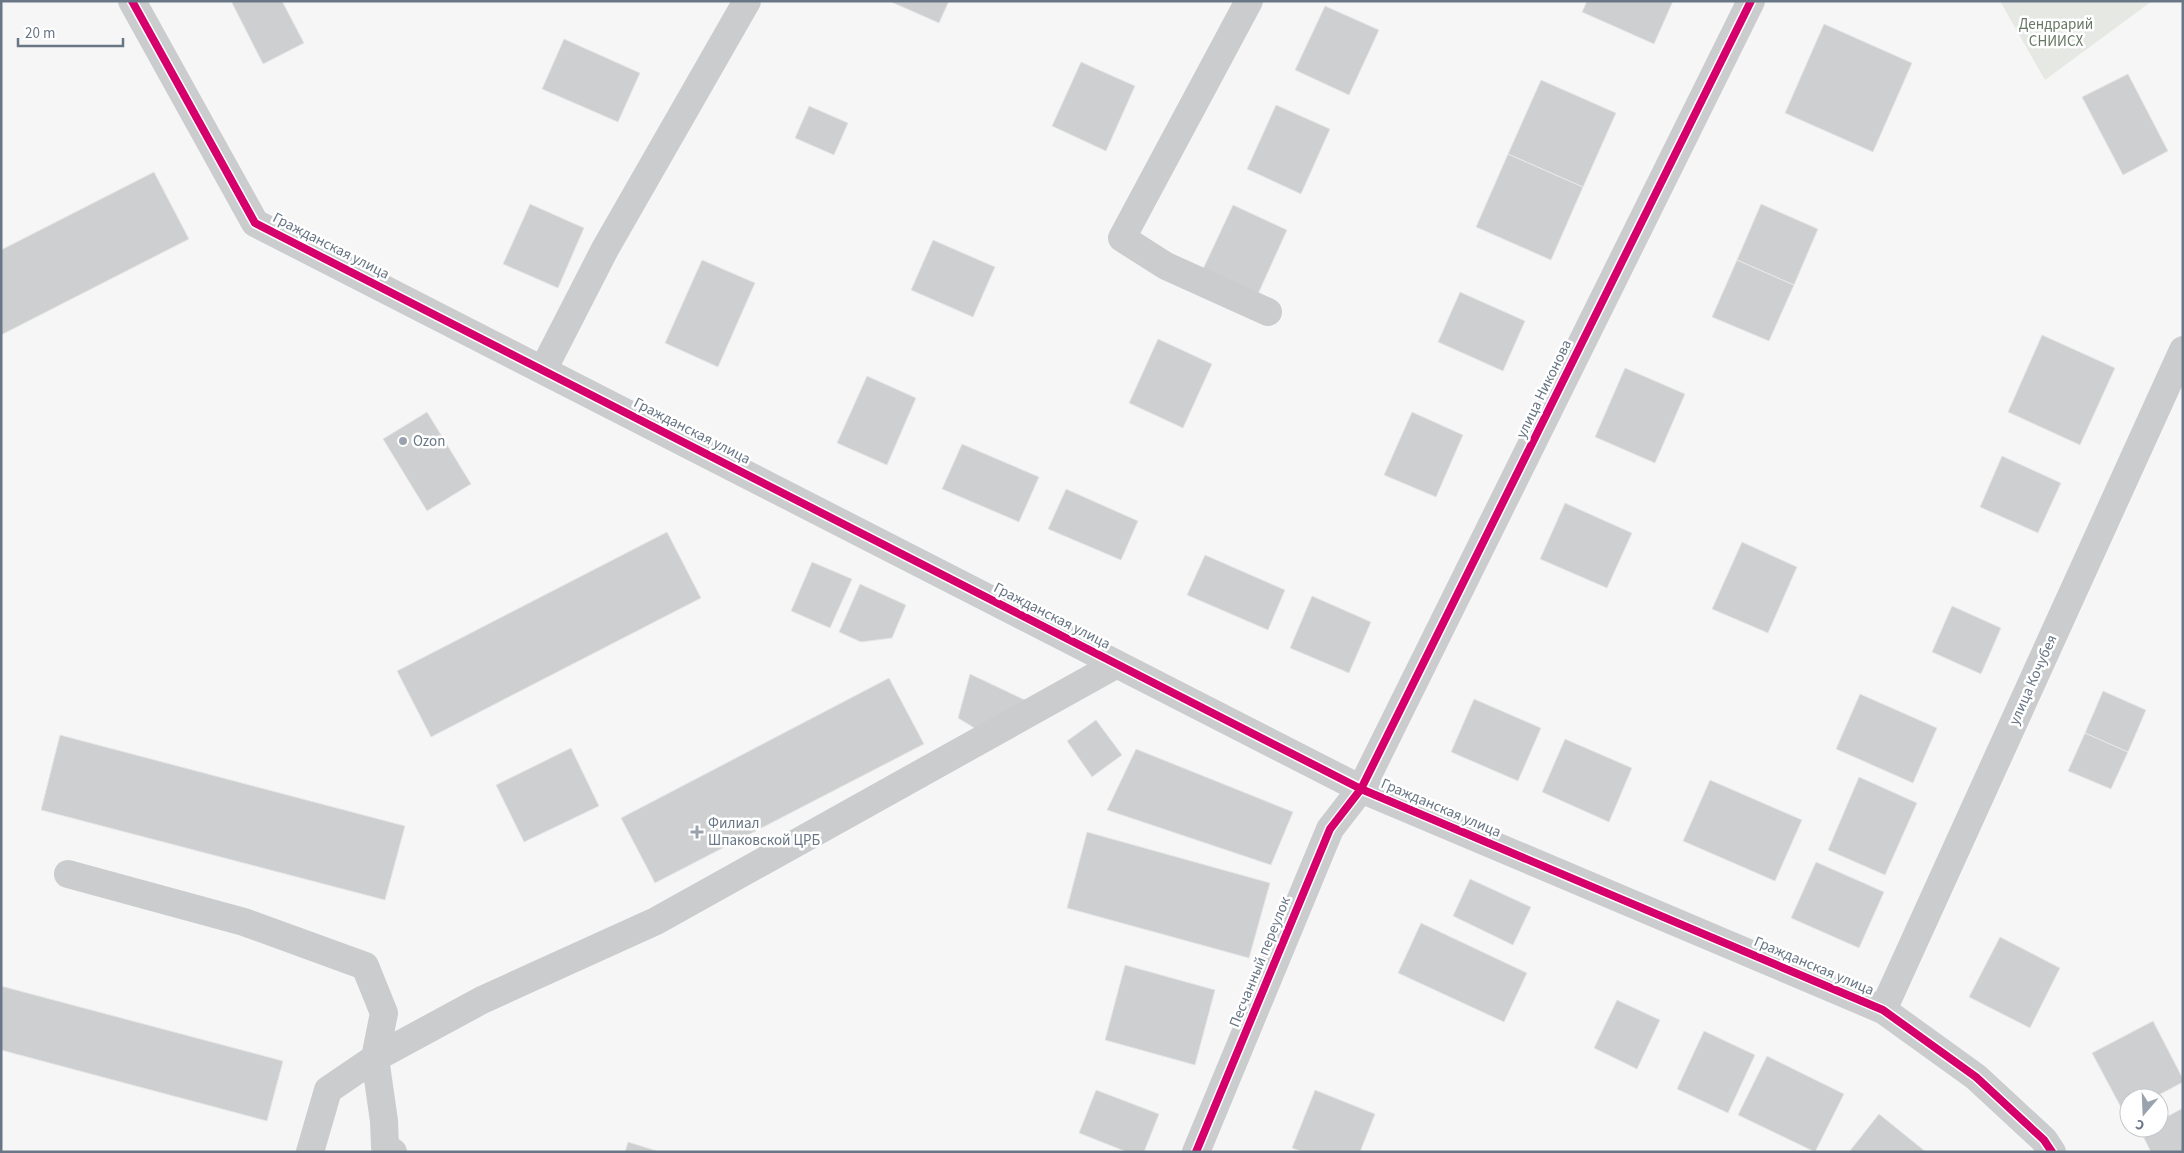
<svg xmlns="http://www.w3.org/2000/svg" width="2184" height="1153" font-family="'Source Sans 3',sans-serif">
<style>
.green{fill:#e5e8e3}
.building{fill:#cecfd0;stroke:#e6e6e6}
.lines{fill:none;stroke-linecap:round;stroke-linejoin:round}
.minor{stroke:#cbcccd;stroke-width:28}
.cycleway-casing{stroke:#fff;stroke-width:11}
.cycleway{stroke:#d6006c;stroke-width:8}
.poi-dot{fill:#9aa3ad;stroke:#fff;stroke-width:2}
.labels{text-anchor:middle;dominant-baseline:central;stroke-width:5;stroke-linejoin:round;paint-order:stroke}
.park-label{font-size:15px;fill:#667762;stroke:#fff}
.street-label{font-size:15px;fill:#687685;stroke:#fff}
.poi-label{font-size:15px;fill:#687685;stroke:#fff;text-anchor:start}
</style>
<rect width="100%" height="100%" fill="#f6f6f6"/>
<path class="green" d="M2000,1h152l-107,79z"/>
<path class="building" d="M231,1h51l22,42 -41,21z
M889,1h60l-10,22z
M1587,1h86l-19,43 -72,-32z
M1325,6l54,24 -30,65 -54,-25z
M1824,24l88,39 -39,89 -88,-39z
M564,39l76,34 -22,49 -76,-33z
M1081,62l54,24 -29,65 -54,-25z
M2128,74l40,77 -45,24 -41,-78z
M1541,80l75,33 -33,74 -75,-33z
M1276,105l54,24 -29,65 -54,-25z
M809,106l39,17 -14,32 -39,-17z
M1508,154l75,33 -32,73 -75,-33z
M154,172l35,67 -188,96v-85z
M530,204l54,24 -26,60 -55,-24z
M1761,204l57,25 -24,56 -57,-25z
M1233,205l54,25 -29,64 -55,-25z
M933,240l62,27 -22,50 -62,-27z
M702,260l53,23 -37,84 -53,-24z
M1737,260l57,25 -25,56 -57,-24z
M1460,292l65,29 -22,50 -65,-29z
M2042,335l73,33 -35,77 -72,-33z
M1158,339l54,25 -29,64 -54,-25z
M1625,368l60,26 -30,69 -60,-26z
M867,376l49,22 -29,67 -50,-22z
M427,412l44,72 -44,27 -44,-72z
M1412,412l51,23 -27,62 -52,-22z
M962,444l77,33 -20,45 -77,-33z
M2002,456l59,27 -23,50 -58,-26z
M1066,489l72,32 -17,39 -73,-31z
M1565,503l67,30 -25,55 -67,-29z
M667,532l34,66 -270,139 -34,-66z
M1742,542l55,25 -29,66 -56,-24z
M1205,555l80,35 -17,40 -81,-35z
M812,562l40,17 -22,49 -39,-17z
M860,584l46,21 -14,33 -31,4 -22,-10z
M1312,596l59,26 -22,51 -59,-25z
M1952,606l49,22 -20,46 -49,-22z
M970,674l55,26 -49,29 -18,-11z
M889,678l35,66 -269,139 -34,-65z
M2103,691l43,19 -18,42 -43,-19z
M1860,694l77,34 -24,55 -77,-34z
M1474,699l67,29 -23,53 -67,-29z
M1096,720l26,35 -30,22 -25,-36z
M2085,733l43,19 -17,37 -43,-18z
M60,735l345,91 -20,74 -344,-90z
M1565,739l67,29 -23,54 -67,-30z
M571,748l28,58 -75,36 -28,-57z
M1136,749l157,63 -22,53 -164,-55z
M1859,777l58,26 -32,72 -57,-25z
M1710,780l92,40 -27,61 -92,-40z
M1087,832l183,51 -21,75 -182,-50z
M1816,862l68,30 -25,56 -68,-30z
M1470,879l61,28 -18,38 -60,-29z
M1421,923l106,50 -23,49 -106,-49z
M2000,937l60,31 -30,60 -61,-31z
M1125,965l90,25 -20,75 -90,-25z
M1,986l282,75 -16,60 -266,-71z
M1617,1000l43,20 -23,49 -43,-21z
M2153,1021l30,58v3l-30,16h-24v12l-5,3 -32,-60z
M1704,1031l51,24 -27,58 -51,-24z
M1767,1056l77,38 -29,58 -77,-37z
M1096,1090l63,24 -15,38h-17l-48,-19z
M1315,1090l60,24 -15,38h-57l-11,-4z
M2183,1108v44h-32l-11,-22 5,-2h14v-7z
M1879,1114l47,38h-77z
M628,1142l32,10h-35z"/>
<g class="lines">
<path class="minor" d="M132,1l123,222 1106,566 522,221 93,67 68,63 8,12
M1249,1l-127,237 44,28 102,46
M543,370l62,-121 142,-248
M68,874l176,48 121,44 19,47 -9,45 9,63 1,26 8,5
M1883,1010l300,-660
M310,1152l18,-62 47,-32 107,-58 174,-79 461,-257
M1196,1152l134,-323 31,-40 390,-788"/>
<defs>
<path id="cycleway" d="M132,1l123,222 1106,566 522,221 93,67 68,63 8,12
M1196,1152l134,-323 31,-40 390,-788"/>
</defs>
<use href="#cycleway" class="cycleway-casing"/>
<use href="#cycleway" class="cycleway"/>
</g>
<g class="poi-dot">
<circle cx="403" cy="441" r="5"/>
<path d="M694.5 824.5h5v5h5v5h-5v5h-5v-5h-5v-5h5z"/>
</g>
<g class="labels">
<g class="park-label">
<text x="2056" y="24">Дендрарий<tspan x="2056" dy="17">СНИИСХ</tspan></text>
</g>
<g class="street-label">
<text transform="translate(331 246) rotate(27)">Гражданская улица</text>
<text transform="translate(1544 389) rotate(-64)">улица Никонова</text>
<text transform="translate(692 431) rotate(27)">Гражданская улица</text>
<text transform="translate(1052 616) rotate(27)">Гражданская улица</text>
<text transform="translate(2033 680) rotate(-66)">улица Кочубея</text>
<text transform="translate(1441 808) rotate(23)">Гражданская улица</text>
<text transform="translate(1260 962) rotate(-68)">Песчанный переулок</text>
<text transform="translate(1814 966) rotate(23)">Гражданская улица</text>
</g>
<g class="poi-label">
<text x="413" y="441">Ozon</text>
<text x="708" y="823">Филиал<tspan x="708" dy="17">Шпаковской ЦРБ</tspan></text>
</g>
</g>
<rect width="2184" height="1153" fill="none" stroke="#687685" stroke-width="5"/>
<g transform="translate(2144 1113) rotate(199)"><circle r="24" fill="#ffffff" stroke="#c3c8ce"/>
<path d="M0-4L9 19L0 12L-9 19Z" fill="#9aa3ad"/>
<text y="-8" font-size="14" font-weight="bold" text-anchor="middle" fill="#687685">С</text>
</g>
<path d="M18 38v8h105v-8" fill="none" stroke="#687685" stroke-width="2.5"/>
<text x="25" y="38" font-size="15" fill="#687685" stroke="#ffffff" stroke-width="4" paint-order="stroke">20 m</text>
</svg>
